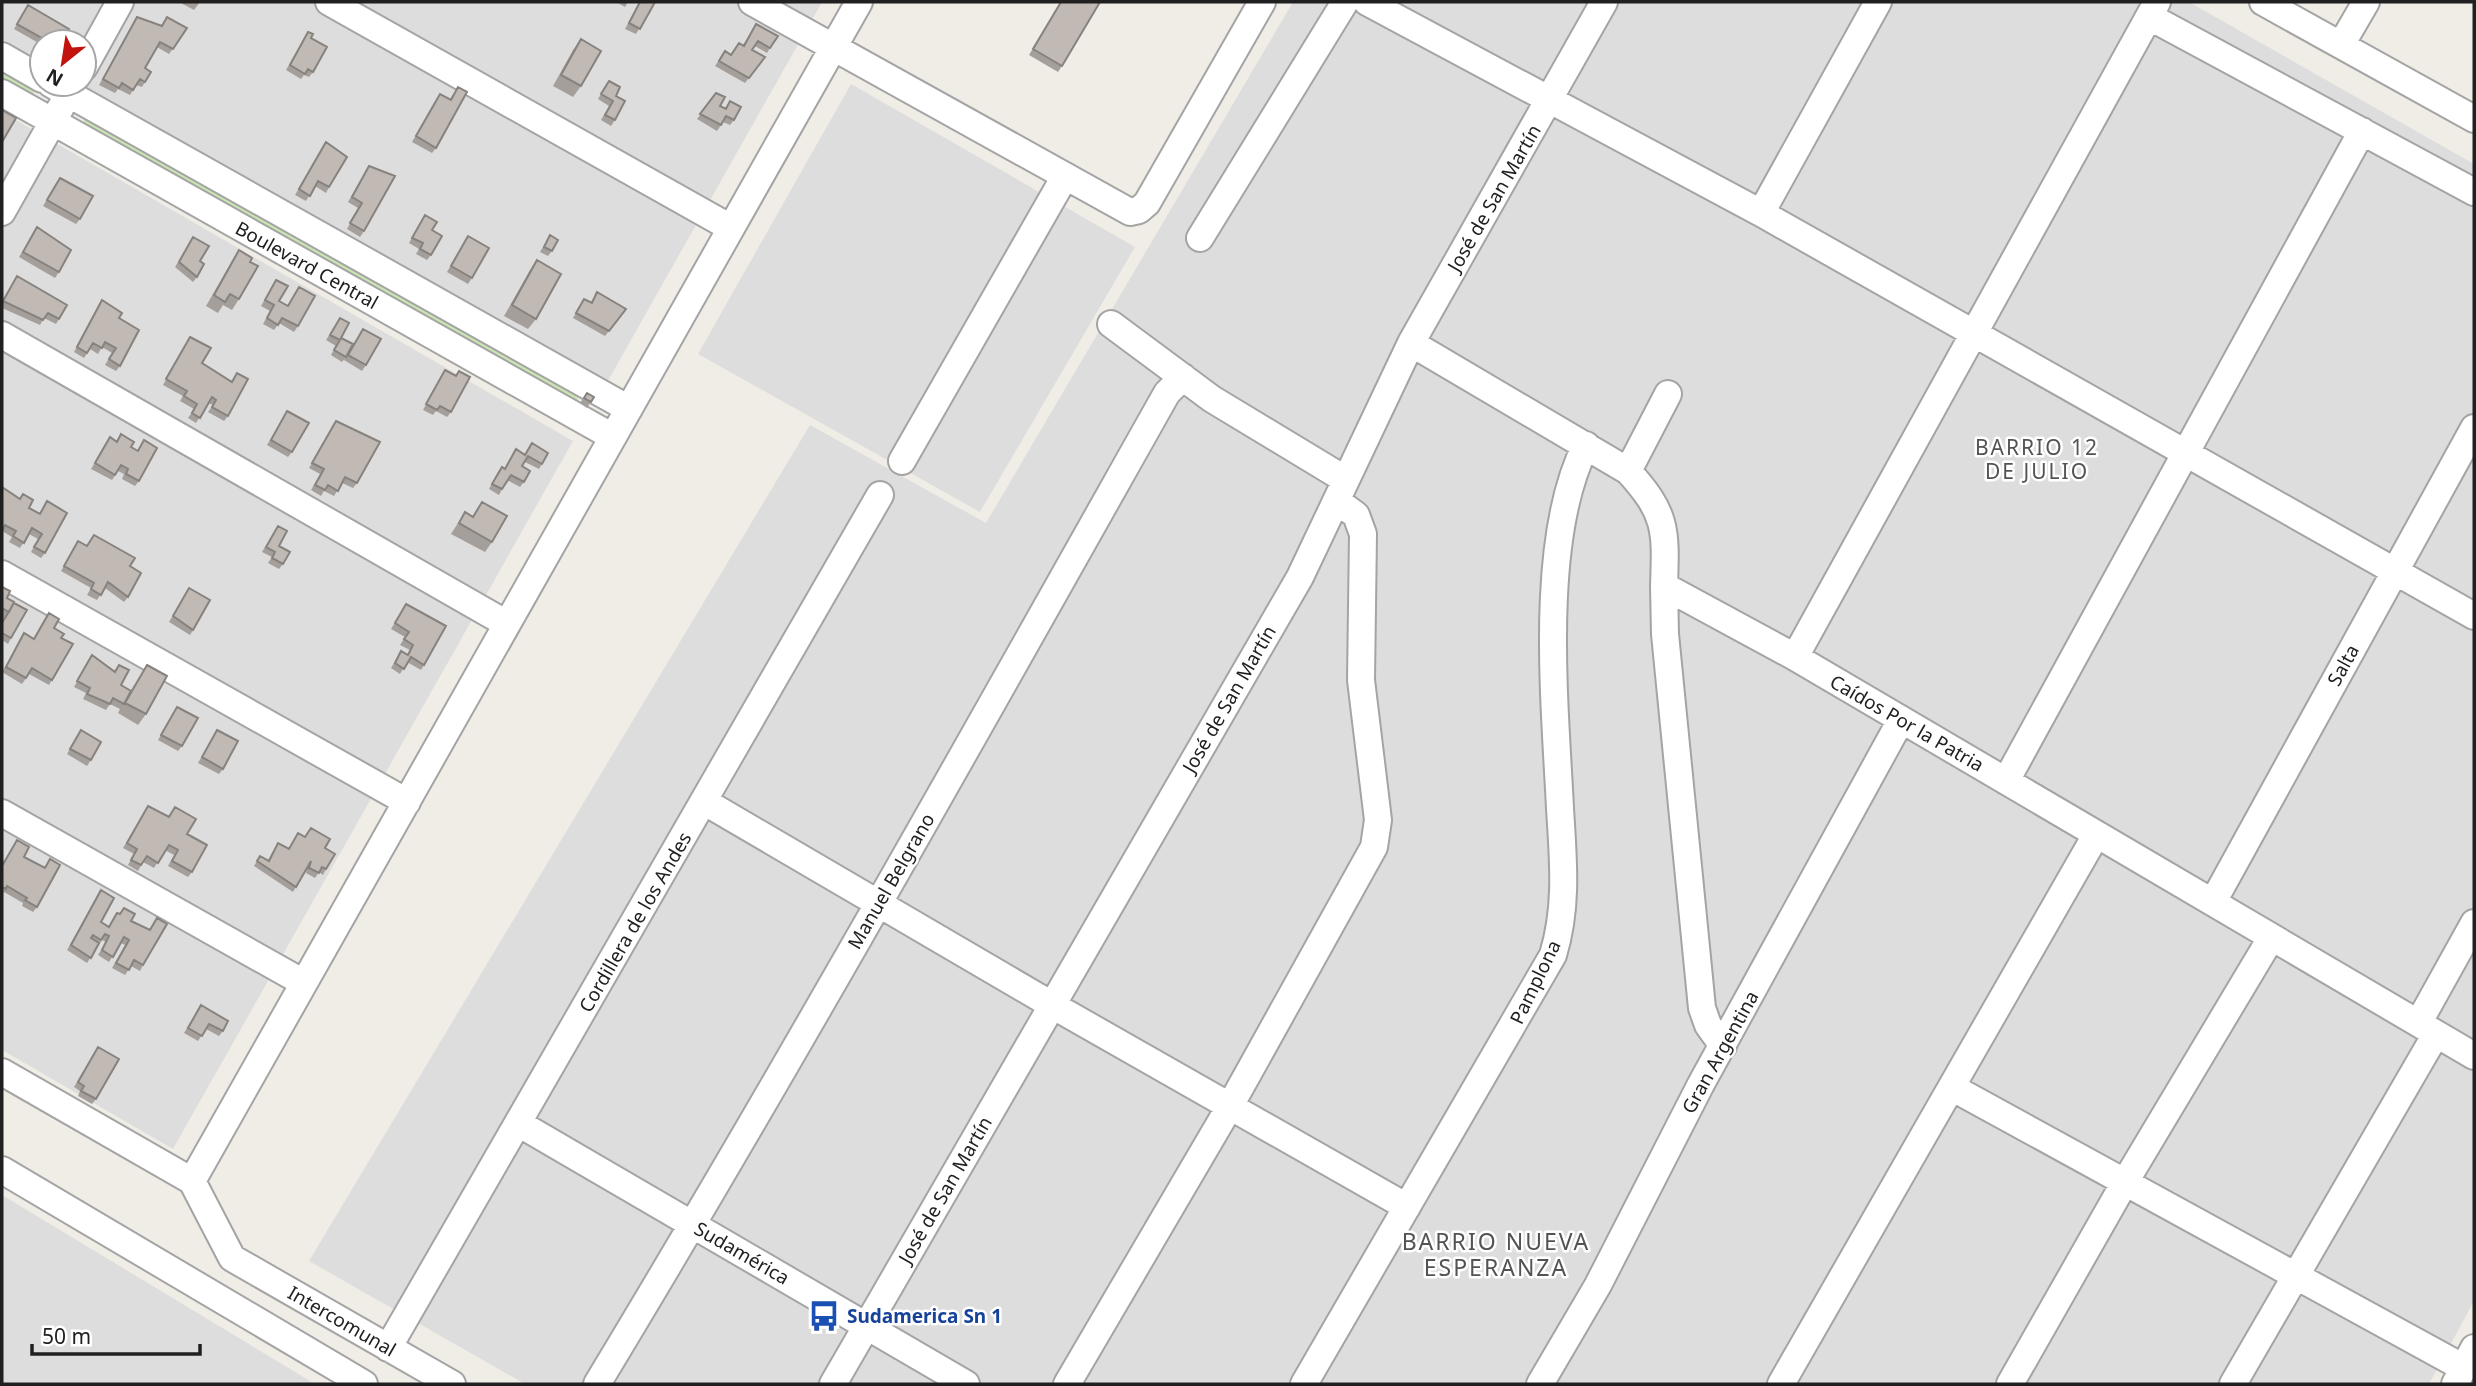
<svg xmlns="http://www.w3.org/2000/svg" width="2476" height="1386" font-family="'Noto Sans',sans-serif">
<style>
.residential{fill:#dedddd}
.grass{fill:#cae6b1}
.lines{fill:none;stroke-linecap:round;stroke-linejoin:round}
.minor-casing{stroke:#a4a4a4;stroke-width:30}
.minor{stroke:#fff;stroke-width:26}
.wall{fill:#a59f9b}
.building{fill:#c0b9b4;stroke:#86827e;stroke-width:2}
.labels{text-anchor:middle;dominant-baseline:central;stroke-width:5;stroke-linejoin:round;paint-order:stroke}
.street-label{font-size:19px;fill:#202020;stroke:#fff}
.transit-label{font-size:19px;font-weight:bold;fill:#164399;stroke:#fff;text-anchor:start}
.neighbourhood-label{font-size:21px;letter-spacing:2px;fill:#535353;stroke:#fff}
.quarter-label{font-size:23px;letter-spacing:2px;fill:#535353;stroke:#fff}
</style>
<rect width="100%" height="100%" fill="#f0ede7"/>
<path class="residential" d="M2,2h820l-217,384 -525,-302h4v-42h-42v20l-40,-23z
M1293,2h896l285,162v1137l-45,83h-1904l-216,-123 501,-836 176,98z
M851,84l284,163 -155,265 -282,-158z
M2,112l571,329 -400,708 -171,-99z
M2,1195l313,189h-313z"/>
<path class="grass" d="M2,70l31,18 1,6 -5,1 -27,-15z
M88,118l489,277 1,6 -2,1 -492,-277v-5z"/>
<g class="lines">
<defs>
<path id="minor" d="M329,2l402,226
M752,2l378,210 9,-2 8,-7 115,-201
M1367,2l394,211 713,403
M2263,2l211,117
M2150,17l324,175
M2341,45l25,-43
M2,56l40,23
M84,67l36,-65
M51,84l578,325
M2,93l611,344
M2,212l59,-105
M1761,213l117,-211
M1200,238l145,-236
M1111,324l101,75 134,81
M2,335l505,289
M1411,343l217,128c39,43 38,58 36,115l131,71 679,399
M902,461l162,-283
M1628,471l40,-77
M2,574l405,228
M1664,586l1,48 37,374 6,17 15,21
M1795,657l362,-655
M2006,781l356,-650
M705,802l347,203 355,202
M2,813l302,170
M2213,902l261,-474
M2419,1022l55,-99
M2,1072l190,109 40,77 220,126
M1953,1088l511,280
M518,1123l448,261
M2,1170l362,214
M192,1181l667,-1179
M388,1348l492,-853
M597,1384c197,-326 383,-659 570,-991l16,-16
M833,1384l467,-807 111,-234 193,-341
M1067,1384l163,-278 144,-259 4,-27 -17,-140 2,-146 -7,-19 -19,-14
M1304,1384l249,-429c15,-49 10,-96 7,-147 -5,-104 -22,-269 26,-363
M1540,1384l58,-99 103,-201 200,-364
M1781,1384l315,-549
M2010,1384l115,-202 146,-244
M2233,1384l203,-350
M2455,1384l19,-36"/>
</defs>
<use href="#minor" class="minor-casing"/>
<use href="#minor" class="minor"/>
</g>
<path class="wall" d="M179,2h21l-6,8z
M616,2h12l-3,5z
M639,2h16l-19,32 -11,-5z
M1061,2l1,64 -4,6 -29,-17z
M28,5l33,37h-19v3l-28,-16z
M137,17l25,9 5,-9 20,11 -18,26 -12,-7 -12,21v14l-3,5 -6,-2 -6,10 -12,-6 -3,4 -16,-8z
M756,24l14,24 -3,5 -12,-7 -3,4 13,7 -20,26 -30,-17 10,-15 6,4 8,-12 4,2z
M308,32l3,6 2,34 -4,5 -5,-2 -3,4 -15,-9z
M581,39v47l-8,11 -20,-11 20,-36z
M609,81l7,15 -1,24 -4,6 -10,-6 8,-14 -11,-7z
M458,87l-22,61 -4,5 -20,-11 28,-48 10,5z
M716,93l4,13 5,2 5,-7 4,19 -4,5 -7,-3 -6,9 -20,-12z
M326,142l3,45 -3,6 -11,-7 -9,15 -11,-6z
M369,166l-5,65 -4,6 -13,-8 11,-21 -10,-6z
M60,178l20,41 -4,5 -33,-18z
M425,215l7,15 -1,25 -4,5 -11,-6 3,-5 -10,-6z
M37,227l22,45 -4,6 -36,-21z
M550,235l2,16 -4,5 -8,-4z
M468,236l4,42 -4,6 -21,-12z
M193,237l7,24 -3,16 -4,5 -18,-15z
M239,250l11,12 -11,37 -7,11 -9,-5 -5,8 -12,-7 26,-45z
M537,260l-1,59 -8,10 -24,-13 26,-46z
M17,276l42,43 -3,5 -12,-6 -4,7 -38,-17v-6z
M276,280l3,21 9,5 11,-19 -1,39 -4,6 -15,-9 -5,7 -11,-6 7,-13 -9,-5z
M597,292l29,17 -21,27 -32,-18 11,-19 7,3z
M102,300l17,18 1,48 -4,5 -11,-6 7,-12 -10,-6 -4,7 -8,-5 -6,9 -10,-6z
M340,318l1,20 5,19 -4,5 -11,-7 5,-9 -10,-6z
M363,329l3,36 -4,6 -18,-11z
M190,337l12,26 30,19 5,-9 -9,43 -4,5 -16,-9 5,-7 -5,-2 -12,20 -8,-5 6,-9 -14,-8 3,-5 -20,-11z
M445,370l11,6 3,-5 -8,41 -4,5 -11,-6 -3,4 -10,-5z
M587,393l7,4 -7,11 -7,-5z
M287,411l5,41 -4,5 -21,-12z
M336,421l21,62 -4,5 -11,-5 -8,13 -10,-5 -3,5 -10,-6 9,-16 -11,-6z
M121,434l10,13 7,4 6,-11 -5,41 -4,5 -13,-7 2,-5 -6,-3 -6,9 -21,-11 19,-32 6,4z
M532,443l10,21 -3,5 -14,-7 -3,4 2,16 -4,5 -13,-7 -8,15 -10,-6 9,-17 4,-5 3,1 11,-19 9,5z
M2,487l27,21 10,6 8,-13 -2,52 -4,5 -10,-6 7,-13 -9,-5 -9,14 -11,-6 3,-5 -10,-6z
M482,502l10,40 -7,10 -34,-18 14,-22 7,5z
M278,526l1,20 4,18 -4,5 -11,-6 4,-6 -10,-5z
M94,535l36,31 -2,31 -4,5 -19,-14 -8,12 -10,-5 4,-7 -30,-17 17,-30 9,5z
M2,587l5,11 4,40 -3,6 -6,-4z
M189,588l4,42 -3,5 -21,-13z
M406,604l18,61 -3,5 -14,-8 -7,12 -9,-6 10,-17 6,4 3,-5 -10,-5 5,-8 -14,-8z
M49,613l5,15 7,10 -9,42 -3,5 -20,-11 -7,10 -20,-12 22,-39 10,6z
M92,655l22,16 5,-6 2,20 10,5 16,-25 -1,49 -8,11 -20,-12 2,-4 -10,-5 -4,6 -23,-11 3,-6 -12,-6z
M177,707l5,39 -4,5 -20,-11z
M81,730l10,30 -4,6 -20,-12z
M217,730l6,39 -4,5 -21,-11z
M148,806l20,11 7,-10 12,27 5,38 -4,5 -20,-11 6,-11 -9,-5 -11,18 -11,-6 -5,9 -10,-6 6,-11 -11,-6z
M311,828l14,20 1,21 -3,6 -4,-3 -4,6 -9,-5 1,-5 -14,24 -39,-26 6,-10 8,4 10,-17 11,5 9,-15 7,4z
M17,840l7,17 20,11 6,-9 -13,48 -4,5 -11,-6 1,-3 -19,-11 -2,3v-30z
M101,890v32l7,5 9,-14 3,1 4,-6 7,13 18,9 8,-12 -14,47 -3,6 -9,-5 -6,9 -13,-7 13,-23 -4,-2 -12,19 -11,-7 8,-13 -4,-2 -15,23 -20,-13z
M201,1005l22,26 -4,5 -13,-7 -8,12 -14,-8z
M98,1047l-2,52 -4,5 -14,-8 2,-5 -6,-4z"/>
<path class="building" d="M640,2h15l-15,27 -11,-6z
M1061,2h39l-38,64 -29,-17z
M28,5l41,24 -8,13 -9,-5 -3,5 -32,-18z
M137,17l25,9 5,-9 20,11 -14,21 -13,-7 -15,26 6,4 -6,10 -5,-3 -7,11 -11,-7 -3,5 -16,-9z
M756,24l22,12 -8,12 -12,-7 -6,9 13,7 -16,21 -30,-17 6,-10 6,4 8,-12 5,3z
M308,32l5,2 -2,4 16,9 -14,25 -5,-3 -3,5 -15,-9z
M581,39l20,12 -20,35 -20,-11z
M609,81l11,6 -4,9 9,5 -10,19 -10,-5 8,-14 -12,-7z
M458,87l9,5 -31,56 -20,-12 24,-42 11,6z
M716,93l9,4 -5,9 6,3 4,-8 11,6 -7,13 -8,-4 -5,9 -21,-11z
M2,110l14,8 -14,24z
M326,142l21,15 -18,30 -11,-6 -8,15 -11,-7z
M369,166l26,10 -31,55 -14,-8 12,-20 -10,-6z
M60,178l33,18 -13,23 -33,-19z
M425,215l12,7 -5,8 10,6 -11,19 -11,-6 3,-6 -11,-5z
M37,227l34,23 -12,22 -36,-20z
M550,235l8,5 -6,11 -8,-4z
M468,236l21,12 -17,30 -21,-12z
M193,237l16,9 -9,15 4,3 -7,13 -18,-15z
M239,250l13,8 -2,4 8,4 -19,33 -9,-5 -5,8 -11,-7z
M537,260l24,14 -25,45 -24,-14z
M17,276l50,29 -8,14 -11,-6 -5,7 -40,-19z
M276,280l12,6 -9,15 9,5 11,-19 16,9 -17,30 -16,-8 -4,7 -11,-7 7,-13 -9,-5z
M597,292l29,17 -17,22 -33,-18 8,-14 8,4z
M102,300l20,13 -3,5 20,12 -19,36 -11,-7 7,-11 -11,-6 -3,6 -9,-5 -6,10 -10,-6z
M340,318l9,5 -8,15 12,6 -7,13 -12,-7 6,-10 -10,-5z
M363,329l18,10 -15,26 -18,-10z
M190,337l21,11 -9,15 30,19 5,-9 11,6 -20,37 -16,-9 4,-7 -4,-3 -12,21 -8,-5 5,-9 -13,-8 3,-5 -21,-12z
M445,370l11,6 3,-5 11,6 -19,35 -11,-6 -3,4 -11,-6z
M587,393l7,4 -3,5 -7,-4z
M287,411l22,12 -17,29 -21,-12z
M336,421l44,21 -23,41 -12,-6 -7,14 -10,-6 -3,5 -10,-5 9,-16 -12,-6z
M121,434l13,8 -3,5 7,4 6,-11 13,8 -18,33 -13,-7 2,-5 -7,-4 -6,10 -20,-12 15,-26 7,5z
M532,443l16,10 -6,11 -14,-8 -6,10 8,5 -6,11 -13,-7 -9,14 -10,-5 10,-17 3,2 11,-20 9,6z
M2,487l18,12 3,-5 10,6 -4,8 11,6 7,-13 20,12 -22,40 -11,-6 8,-13 -10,-6 -8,15 -11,-7 3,-5 -11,-6 -3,6z
M482,502l25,14 -15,26 -33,-19 6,-11 8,5z
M278,526l9,5 -8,15 11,6 -7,12 -11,-6 3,-6 -9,-5z
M94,535l41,23 -5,8 11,7 -13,24 -20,-15 -7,13 -10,-6 3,-6 -30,-17 14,-25 9,5z
M2,587l8,4 -3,7 7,4 -5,10 -7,-4z
M189,588l21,12 -17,30 -20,-14z
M14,603l13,7 -16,28 -9,-5v-10z
M406,604l40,22 -22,39 -13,-8 -7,12 -9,-6 6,-12 7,4 5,-10 -9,-6 5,-7 -14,-9z
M49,613l10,6 -5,9 10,6 -3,4 12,6 -21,36 -20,-12 -6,10 -20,-11 18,-34 10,6z
M92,655l23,17 4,-7 10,5 -8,15 10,6 -7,13 -11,-6 -3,6 -23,-10 3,-6 -13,-7z
M147,665l20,11 -21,38 -21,-11z
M177,707l21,11 -16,28 -21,-11z
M81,730l20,12 -10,18 -21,-11z
M217,730l21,11 -15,28 -21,-12z
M148,806l21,11 6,-10 21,12 -9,15 20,11 -15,27 -20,-11 6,-11 -9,-5 -11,18 -11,-7 -6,9 -10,-5 6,-11 -10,-6z
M311,828l19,11 -5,9 10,6 -9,15 -4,-2 -3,6 -10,-5 2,-7 -15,26 -39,-26 3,-5 9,5 9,-18 11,6 9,-16 7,4z
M17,840l12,7 -5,10 21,11 5,-9 10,6 -23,42 -12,-7 2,-2 -20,-12 -1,3 -4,-2v-21z
M101,890l13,8 -13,24 8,5 8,-14 3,1 4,-6 11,6 -4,7 19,9 7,-12 10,6 -24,41 -9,-5 -5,10 -13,-7 13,-23 -5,-3 -11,20 -11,-7 7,-14 -4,-2 -4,6 -8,-5 -2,3 8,5 -8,15 -20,-13z
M201,1005l27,16 -5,10 -14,-7 -7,12 -14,-8z
M98,1047l21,12 -23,40 -15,-8 3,-5 -6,-4z"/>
<defs>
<symbol id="bus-bare" viewBox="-9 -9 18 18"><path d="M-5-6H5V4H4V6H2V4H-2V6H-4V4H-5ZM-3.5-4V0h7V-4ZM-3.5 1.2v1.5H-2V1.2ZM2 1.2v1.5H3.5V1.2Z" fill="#1a4fb4" stroke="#fff" stroke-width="2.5" paint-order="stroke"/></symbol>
</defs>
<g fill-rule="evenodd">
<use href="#bus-bare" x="802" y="1294" width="44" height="44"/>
</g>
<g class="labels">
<g class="street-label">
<text transform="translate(1494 198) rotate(-60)">José de San Martín</text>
<text transform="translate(307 265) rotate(29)">Boulevard Central</text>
<text transform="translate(2343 665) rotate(-61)">Salta</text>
<text transform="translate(1229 699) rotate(-60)">José de San Martín</text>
<text transform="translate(1907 723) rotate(30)">Caídos Por la Patria</text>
<text transform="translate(891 881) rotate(-60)">Manuel Belgrano</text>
<text transform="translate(635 922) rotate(-60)">Cordillera de los Andes</text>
<text transform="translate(1535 982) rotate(-64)">Pamplona</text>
<text transform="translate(1720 1052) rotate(-61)">Gran Argentina</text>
<text transform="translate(945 1190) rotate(-60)">José de San Martín</text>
<text transform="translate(742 1253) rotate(30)">Sudamérica</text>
<text transform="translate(342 1321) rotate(30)">Intercomunal</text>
</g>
<g class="transit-label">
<text x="847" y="1316">Sudamerica Sn 1</text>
</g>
<g class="neighbourhood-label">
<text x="2037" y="447">BARRIO 12<tspan x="2037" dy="24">DE JULIO</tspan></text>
</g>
<g class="quarter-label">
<text x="1496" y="1241">BARRIO NUEVA<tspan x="1496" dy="26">ESPERANZA</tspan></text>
</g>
</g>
<rect width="2476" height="1386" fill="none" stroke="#202020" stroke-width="7"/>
<g transform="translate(63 63) rotate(210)"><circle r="33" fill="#ffffff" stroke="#a6a6a6" stroke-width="2"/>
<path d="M0-5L12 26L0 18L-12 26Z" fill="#c2130e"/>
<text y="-10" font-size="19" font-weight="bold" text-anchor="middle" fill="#202020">N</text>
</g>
<path d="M32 1344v10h168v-10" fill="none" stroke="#202020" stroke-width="3.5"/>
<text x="42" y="1344" font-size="21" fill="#202020" stroke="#ffffff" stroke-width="5" paint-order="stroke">50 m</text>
</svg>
